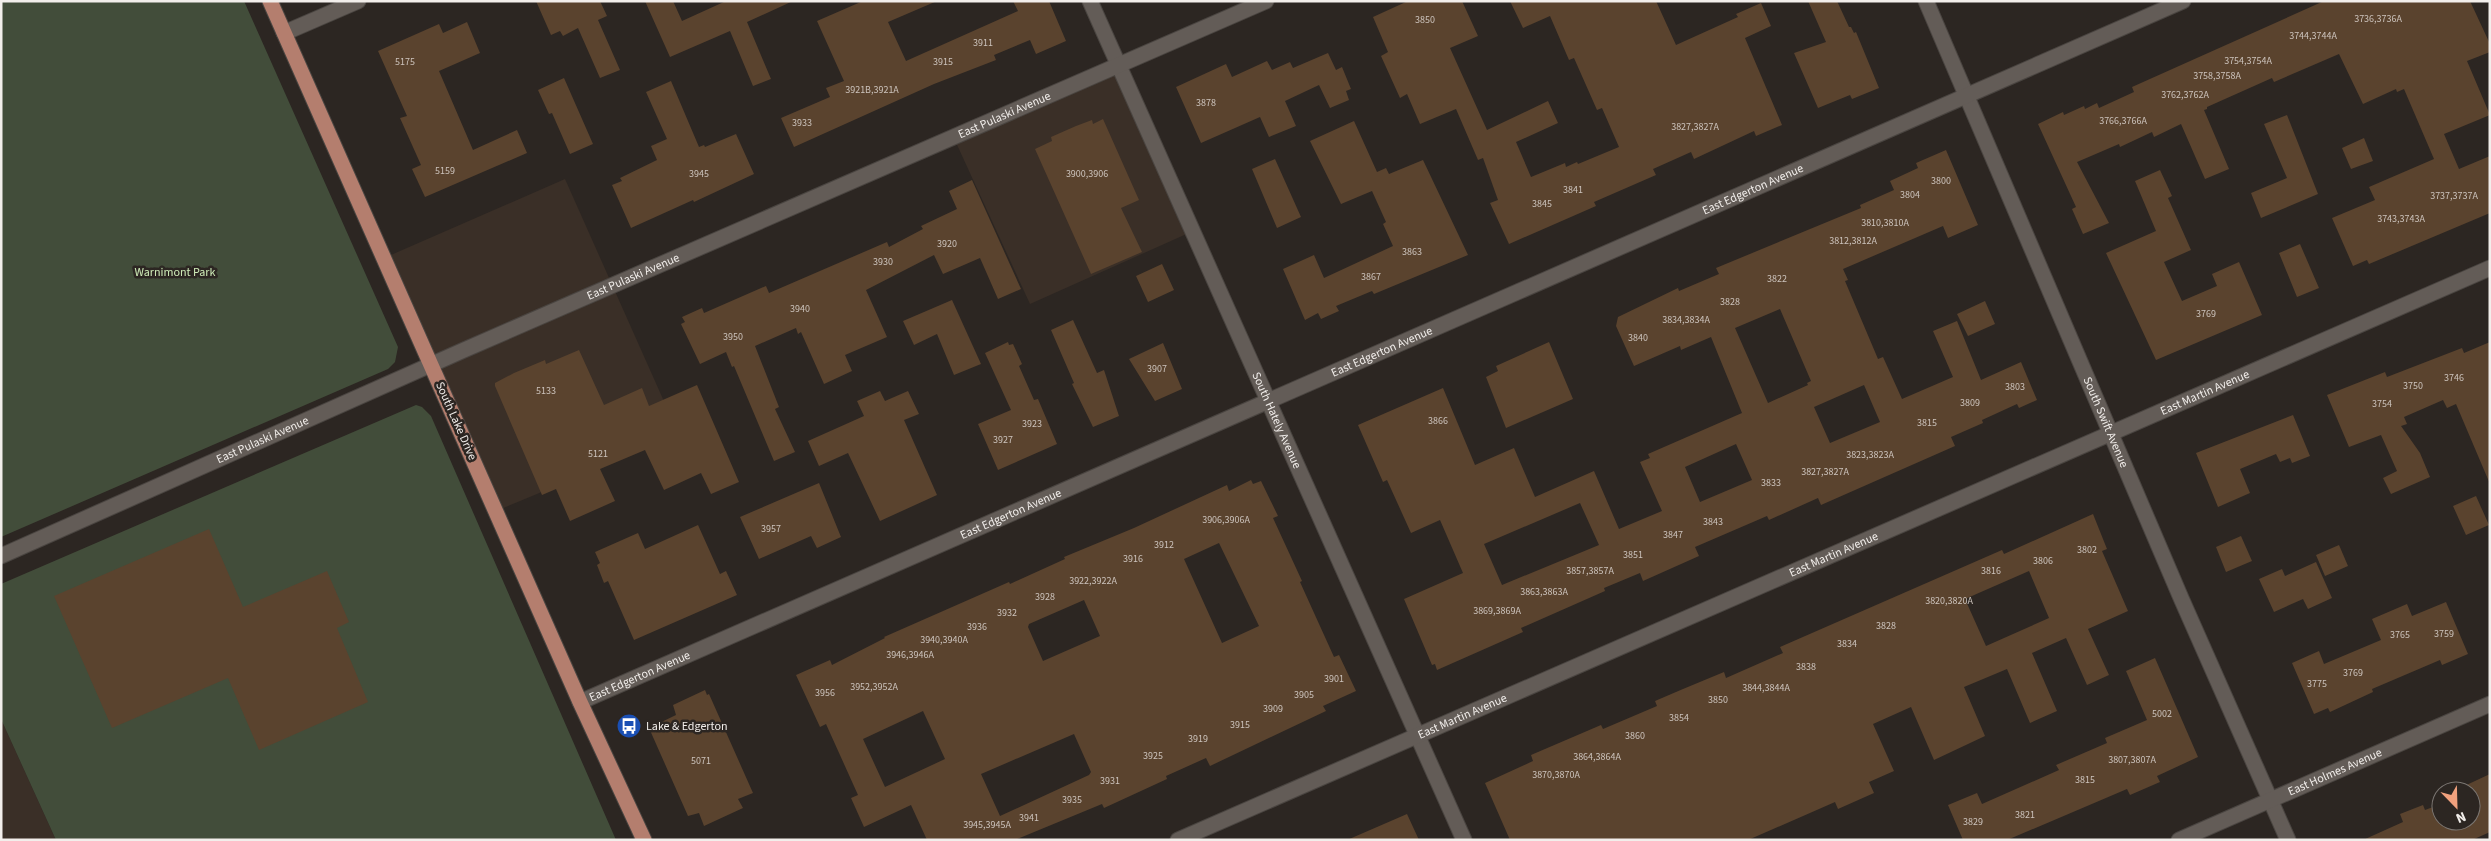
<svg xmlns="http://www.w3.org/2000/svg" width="2491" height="841" font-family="'Source Sans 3',sans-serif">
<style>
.built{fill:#3a2f27}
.green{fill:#424d3a}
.building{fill:#5a432e;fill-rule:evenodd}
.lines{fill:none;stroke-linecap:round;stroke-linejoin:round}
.minor-casing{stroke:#4a4541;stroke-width:17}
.major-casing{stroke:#4a4541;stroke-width:17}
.minor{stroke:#635c57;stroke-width:15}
.major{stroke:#b47e6e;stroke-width:15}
.labels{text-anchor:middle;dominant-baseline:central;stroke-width:5;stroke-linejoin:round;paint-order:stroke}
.number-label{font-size:10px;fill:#ccc3bc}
.street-label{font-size:12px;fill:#f2eeeb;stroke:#2c2622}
.park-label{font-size:12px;fill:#cfecb8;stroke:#2c2622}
.poi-label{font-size:12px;fill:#f2eeeb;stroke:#2c2622;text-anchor:start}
</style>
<rect width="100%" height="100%" fill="#2c2622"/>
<path class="built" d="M1119,66l72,166 -161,72 -77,-168z
M565,179l114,256 -183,76 -112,-253z
M1,719l55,121h-55z"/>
<path class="green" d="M1,1h243l154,346 -3,15 -7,7 -387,168z
M416,405l6,2 9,9 185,424h-560l-55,-121v-135z"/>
<path class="building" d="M536,1h64l7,15 -9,4 22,50 -20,8 -22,-50 -15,8 -3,-5 -9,4z
M645,1h28l9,20 44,-20h67l-46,21 24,57 -18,7 -23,-55 -60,26z
M863,1h74l-49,21 18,39 112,-50 -5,-10h36l17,40 -30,13 -6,-14 -36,15 2,5 -62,24 -140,63 -13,-29 49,-21 -4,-9 18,-7 -27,-60z
M1408,1h54l16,35 -28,12 37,82 61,-29 10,22 -42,19 15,35 34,-14 1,4 11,-5 1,2 41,-17 -17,-39 -5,2 -23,-52 -5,2 -19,-44 -27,12 -13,-27h146l20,44 62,-28 -2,-3 25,-11 10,23 -26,12 37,87 -26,11 -2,-5 -60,28 -3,-7 -38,17 3,6 -62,27 2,4 -87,38 -19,-41 8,-3 -15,-42 -5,2 -22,-51 -36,15 -13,-30 -7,4 -19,-42 7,-4 -15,-35z
M1808,1h29l12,26h2l3,6 2,-1 23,56 -27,11 -2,-4 -32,13 -24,-55 32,-11z
M2324,1h146l20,43v8l-23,9 23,54 -46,19 15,35 31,-13v57l-121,51 -2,-4 -14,6 -21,-48 43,-18 -6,-13 65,-28 -30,-70 -7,3 -1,-3 -33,15 -24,-50 -65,28 -2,-4 -65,29v2l-3,1 25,59 -24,10 -24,-55 -27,13 -2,-5 -32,15 -1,-3 -42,18 32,61 -26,11 -11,-25 4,-2 -38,-83 25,-12 1,3 20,-9 1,3 12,-6 2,5 35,-16 -2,-5z
M467,22l13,31 -41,18 34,79 44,-20 10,23 -102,44 -13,-28 9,-4 -21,-47 7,-2 -29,-65 61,-27 4,9z
M1328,53l8,17 6,-3 9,22 -5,2 3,9 -19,8 -11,-23 -34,16 11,25 -27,11 -9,-20 -59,26 -25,-56 50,-23 6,13 35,-16 5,9 18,-8 3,6z
M564,78l29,66 -23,10 -18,-41 -3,1 -11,-24z
M671,81l28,66 5,-2 1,2 31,-13 18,40 -60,28 -1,-2 -62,28 -19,-43 10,-4 -2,-3 37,-18 -6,-14 16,-7 -21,-47z
M2287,115l31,79 -57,24 -10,-25 36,-15 -23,-54z
M1103,119l36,81 -18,8 21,44 -51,22 -56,-125 17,-8 -1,-4 25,-11 16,-6 1,4z
M1354,121l23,51 9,-4 3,6 34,-14 45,95 -94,39 -2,-3 -36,15 3,5 -18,8 -3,-6 -13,7 -22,-51 31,-14 10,23 69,-32 -10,-22 3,-2 -14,-31 -31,13 -31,-63z
M2364,138l9,23 -22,8 -9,-21z
M1946,150l32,75 -30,13 -5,-12 -100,43 5,11 -3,1 33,78 5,-2 19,42 51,-22 -20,-46 24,-10 24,59 40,-18 16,38 -18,8 -2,-4 -35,16 1,3 -32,14 4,9 -134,59 -3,-7 -49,22 -2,-4 -72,31 4,9 -56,25 -3,-8 -36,15 1,3 -84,37 2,4 -86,38 -2,-6 -3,1 -28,-66 59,-26 -23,-53 -29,13 -24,-53 -4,2 -25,-57 85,-37 32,77 39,-17 21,49 59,-26 25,58 43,-18 -22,-49 10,-4 -2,-4 94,-41 -31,-76 -30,13 -1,-4 -46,20 -18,-40 2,-9 60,-29 1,3 40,-17 -3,-6 145,-60 -1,-3 34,-15 -4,-9 28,-13 -2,-5zM1780,309l31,72 -4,2 1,2 -40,18 -33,-75zM1864,385l16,37 -50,21 -16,-36zM1736,444l16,36 -52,22 -15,-35zM1580,503l19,42 -97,40 -18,-41z
M1275,159l26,58 -24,11 -25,-59z
M2160,170l12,26 -4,2 23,52 -27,12 18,39 35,-15 -5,-12 27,-12 23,53 -106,45 -50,-107 50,-22 -21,-50z
M972,180l49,109 -23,10 -18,-41 -37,16 -9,-19 -68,35 21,47 -42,18 7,16 -28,13 -23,-52 -3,2 -2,-6 -41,18 24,61 -4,2 20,43 -21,9 -40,-95 -2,1 -6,-15 -26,12 -19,-40 4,-2 -3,-5 20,-9 2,5 62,-27 3,7 118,-51 2,5 34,-18 -2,-3 36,-17 -8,-18z
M2300,244l19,44 -22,9 -18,-44z
M1162,264l12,26 -26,12 -12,-26z
M952,300l29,64 -27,11 -17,-41 -23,11 -11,-24z
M1985,301l10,23 -27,12 -11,-22z
M1073,320l24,53 7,-3 15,46 -26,11 -21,-43 2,-1 -23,-53z
M1008,342l1,3 4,-1 9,20 -3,2 15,34 4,-1 19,45 -59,26 -20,-46 33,-14 -26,-57z
M1549,342l24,57 -67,29 -20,-51 12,-6 -2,-5z
M2490,342v142l-34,-80 -9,4 -4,-8 -39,17 3,7 -6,2 19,27 10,24 -39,17 -8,-16 14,-7 -16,-36 -32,12 -22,-52 58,-23 2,5 75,-29 2,5z
M1163,343l19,46 -27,12 -26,-42z
M579,350l25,55 38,-17 7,18 48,-21 42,97 -28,12 -10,-21 -37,17 -19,-40 -45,19 15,32 -45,20 -14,-32 -14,6 -47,-109v-3l19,-10 31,-13 1,4z
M880,391l5,10 23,-10 11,23 -15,6 33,75 -57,26 -32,-68 -29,13 -11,-25 56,-25 -7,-15z
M2293,415l17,41 -18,7 -2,-5 -10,4 -4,-8 -36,15 10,24 -32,14 -22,-54z
M1251,480l2,4 8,-3 17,35 -5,2 29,63 -2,1 34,75 5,-2 17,36 -33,15 3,5 -116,55 -4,-8 -40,18 1,3 -63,29 -2,-4 -87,36h-88l-16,-35 -47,22 -13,-29 7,-3 -32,-71 -6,3 -24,-52 34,-15 2,5 53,-27 -1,-1 125,-55 1,2 55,-25 -1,-2 70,-29 93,-43 2,6zM1219,543l40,83 -37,17 -38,-84zM1084,600l16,36 -57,25 -15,-34 1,-3zM923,711l22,48 -60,28 -22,-48zM1074,734l17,38 -2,3 -89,41 -19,-42z
M819,483l22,54 -24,11 -6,-12 -52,23 -19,-42z
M2476,496l13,29 -23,10 -13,-29z
M2093,514l14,35 -5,2 26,60 -40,18 21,46 -22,10 -21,-47 -34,15 25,58 -27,12 -23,-54 -43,18 21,49 -51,24 -23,-53 -38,17 21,47 -25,11 5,11 -36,16 -3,-7 -87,38h-238l-25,-57 48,-22 -2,-6 70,-30 2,4 54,-23 -2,-5 28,-12 41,-17 2,6 57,-25 -3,-6 222,-97 2,4zM2029,571l20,47 -63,28 -21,-47z
M698,525l22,49 6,-3 11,24 -103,45 -26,-59 -4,2 -7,-18 3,-2 -5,-11 43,-19 7,16z
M209,529l34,78 84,-36 22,51 -12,6 31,74 -109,48 -31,-72 -116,50 -58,-132z
M2241,536l11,25 -26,11 -10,-25z
M2339,545l9,21 -23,10 -9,-21z
M2316,562l16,36 -24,11 -5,-10 -29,13 -15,-33 23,-10 3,7z
M2446,602l22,52 -26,11 -2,-5 -68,29 1,3 -43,20 -2,-4 -14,6 -22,-51 27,-12 5,13 57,-24 -9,-21 35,-15 5,12z
M2155,658l43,99 -41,19 3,6 -30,13 -3,-6 -120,51h-44l-15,-35 29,-12 5,11 77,-34 -3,-5 51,-22 -2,-5 42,-18 -21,-49z
M705,690l2,5 2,-1 44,99 -15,6 5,9 -39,18 -5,-13 -11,3 -39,-88 27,-13 -3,-10z
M2490,774v58l-18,8h-109l40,-18 -3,-8 23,-9 2,5 16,-6v17h30v-30h-10l-1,-3z
M1407,814l12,26h-72z"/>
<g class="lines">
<defs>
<g id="minor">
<path id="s1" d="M1090,1l374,839"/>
<path id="s2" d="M1926,1l255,597 107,242"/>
<path d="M284,33l74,-32"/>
<path id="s3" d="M1,556l463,-206 802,-349"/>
<path id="s4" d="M580,702l1603,-701"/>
<path id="s5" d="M1178,840l1312,-572"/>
<path id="s6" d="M2179,840l311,-136"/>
</g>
<path id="major" d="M270,1l310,701 64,138"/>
</defs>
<use href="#minor" class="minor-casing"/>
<use href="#major" class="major-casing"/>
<use href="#minor" class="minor"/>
<use href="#major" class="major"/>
</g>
<defs>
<symbol id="bus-disc" viewBox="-11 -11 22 22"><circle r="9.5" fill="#1a4fb4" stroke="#2c2622"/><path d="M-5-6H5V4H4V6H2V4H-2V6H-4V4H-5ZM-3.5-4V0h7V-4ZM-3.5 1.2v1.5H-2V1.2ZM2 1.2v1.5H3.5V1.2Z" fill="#fff"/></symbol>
</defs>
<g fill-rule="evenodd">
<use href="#bus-disc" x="615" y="712" width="28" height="28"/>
</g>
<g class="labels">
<g class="number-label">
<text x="2378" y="19">3736,3736A</text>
<text x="1425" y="20">3850</text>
<text x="2313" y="36">3744,3744A</text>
<text x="983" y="43">3911</text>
<text x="2248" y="61">3754,3754A</text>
<text x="405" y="62">5175</text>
<text x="943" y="62">3915</text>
<text x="2217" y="76">3758,3758A</text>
<text x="872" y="90">3921B,3921A</text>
<text x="2185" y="95">3762,3762A</text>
<text x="1206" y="103">3878</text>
<text x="2123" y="121">3766,3766A</text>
<text x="802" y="123">3933</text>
<text x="1695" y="127">3827,3827A</text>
<text x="445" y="171">5159</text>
<text x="699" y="174">3945</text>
<text x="1087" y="174">3900,3906</text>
<text x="1941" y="181">3800</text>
<text x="1573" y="190">3841</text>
<text x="1910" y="195">3804</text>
<text x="2454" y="196">3737,3737A</text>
<text x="1542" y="204">3845</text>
<text x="2401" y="219">3743,3743A</text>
<text x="1885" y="223">3810,3810A</text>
<text x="1853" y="241">3812,3812A</text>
<text x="947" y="244">3920</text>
<text x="1412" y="252">3863</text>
<text x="883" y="262">3930</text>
<text x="1371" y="277">3867</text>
<text x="1777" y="279">3822</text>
<text x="1730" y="302">3828</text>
<text x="800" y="309">3940</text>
<text x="2206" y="314">3769</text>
<text x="1686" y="320">3834,3834A</text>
<text x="733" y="337">3950</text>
<text x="1638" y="338">3840</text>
<text x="1157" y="369">3907</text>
<text x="2454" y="378">3746</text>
<text x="2413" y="386">3750</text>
<text x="2015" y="387">3803</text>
<text x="546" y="391">5133</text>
<text x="1970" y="403">3809</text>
<text x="2382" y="404">3754</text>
<text x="1438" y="421">3866</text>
<text x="1927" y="423">3815</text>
<text x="1032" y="424">3923</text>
<text x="1003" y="440">3927</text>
<text x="598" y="454">5121</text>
<text x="1870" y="455">3823,3823A</text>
<text x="1825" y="472">3827,3827A</text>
<text x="1771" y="483">3833</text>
<text x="1226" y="520">3906,3906A</text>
<text x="1713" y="522">3843</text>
<text x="771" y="529">3957</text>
<text x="1673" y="535">3847</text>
<text x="1164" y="545">3912</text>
<text x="2087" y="550">3802</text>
<text x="1633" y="555">3851</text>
<text x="1133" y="559">3916</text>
<text x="2043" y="561">3806</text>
<text x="1590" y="571">3857,3857A</text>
<text x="1991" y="571">3816</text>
<text x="1093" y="581">3922,3922A</text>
<text x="1544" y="592">3863,3863A</text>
<text x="1045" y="597">3928</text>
<text x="1949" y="601">3820,3820A</text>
<text x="1497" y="611">3869,3869A</text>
<text x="1007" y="613">3932</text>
<text x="1886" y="626">3828</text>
<text x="977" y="627">3936</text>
<text x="2444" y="634">3759</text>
<text x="2400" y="635">3765</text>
<text x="944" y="640">3940,3940A</text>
<text x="1847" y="644">3834</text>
<text x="910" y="655">3946,3946A</text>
<text x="1806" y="667">3838</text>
<text x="2353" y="673">3769</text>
<text x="1334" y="679">3901</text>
<text x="2317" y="684">3775</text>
<text x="874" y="687">3952,3952A</text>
<text x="1766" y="688">3844,3844A</text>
<text x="825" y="693">3956</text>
<text x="1304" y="695">3905</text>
<text x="1718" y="700">3850</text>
<text x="1273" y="709">3909</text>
<text x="2162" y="714">5002</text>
<text x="1679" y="718">3854</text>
<text x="1240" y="725">3915</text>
<text x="1635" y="736">3860</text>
<text x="1198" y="739">3919</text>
<text x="1153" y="756">3925</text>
<text x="1597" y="757">3864,3864A</text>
<text x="2132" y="760">3807,3807A</text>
<text x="701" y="761">5071</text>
<text x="1556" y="775">3870,3870A</text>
<text x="2085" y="780">3815</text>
<text x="1110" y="781">3931</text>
<text x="1072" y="800">3935</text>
<text x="2025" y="815">3821</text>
<text x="1029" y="818">3941</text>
<text x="1973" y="822">3829</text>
<text x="987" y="825">3945,3945A</text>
</g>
<g class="street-label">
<text stroke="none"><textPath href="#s3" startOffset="1096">East Pulaski Avenue</textPath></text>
<text stroke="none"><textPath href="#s4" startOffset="1280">East Edgerton Avenue</textPath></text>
<text stroke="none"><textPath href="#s3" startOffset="691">East Pulaski Avenue</textPath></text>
<text stroke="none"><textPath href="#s4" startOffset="875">East Edgerton Avenue</textPath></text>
<text stroke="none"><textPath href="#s5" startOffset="1120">East Martin Avenue</textPath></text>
<text stroke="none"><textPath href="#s1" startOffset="459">South Hately Avenue</textPath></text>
<text transform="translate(456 421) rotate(66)">South Lake Drive</text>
<text stroke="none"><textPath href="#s2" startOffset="458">South Swift Avenue</textPath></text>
<text stroke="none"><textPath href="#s3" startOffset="286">East Pulaski Avenue</textPath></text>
<text stroke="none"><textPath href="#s4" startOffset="470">East Edgerton Avenue</textPath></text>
<text stroke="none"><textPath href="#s5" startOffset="715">East Martin Avenue</textPath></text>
<text stroke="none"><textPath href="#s4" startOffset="65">East Edgerton Avenue</textPath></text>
<text stroke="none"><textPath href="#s5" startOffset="310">East Martin Avenue</textPath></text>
<text stroke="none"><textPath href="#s6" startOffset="170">East Holmes Avenue</textPath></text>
</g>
<g class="park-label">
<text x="175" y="272">Warnimont Park</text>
</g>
<g class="poi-label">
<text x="646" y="726">Lake &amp; Edgerton</text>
</g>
</g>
<rect width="2491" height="841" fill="none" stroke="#f2eeeb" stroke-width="5"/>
<g transform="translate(2456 806) rotate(157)"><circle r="24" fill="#2c2622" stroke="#7b7672"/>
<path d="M0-4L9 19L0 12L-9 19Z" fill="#f1a17d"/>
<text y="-8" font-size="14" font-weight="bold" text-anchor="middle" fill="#f2eeeb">N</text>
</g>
</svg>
